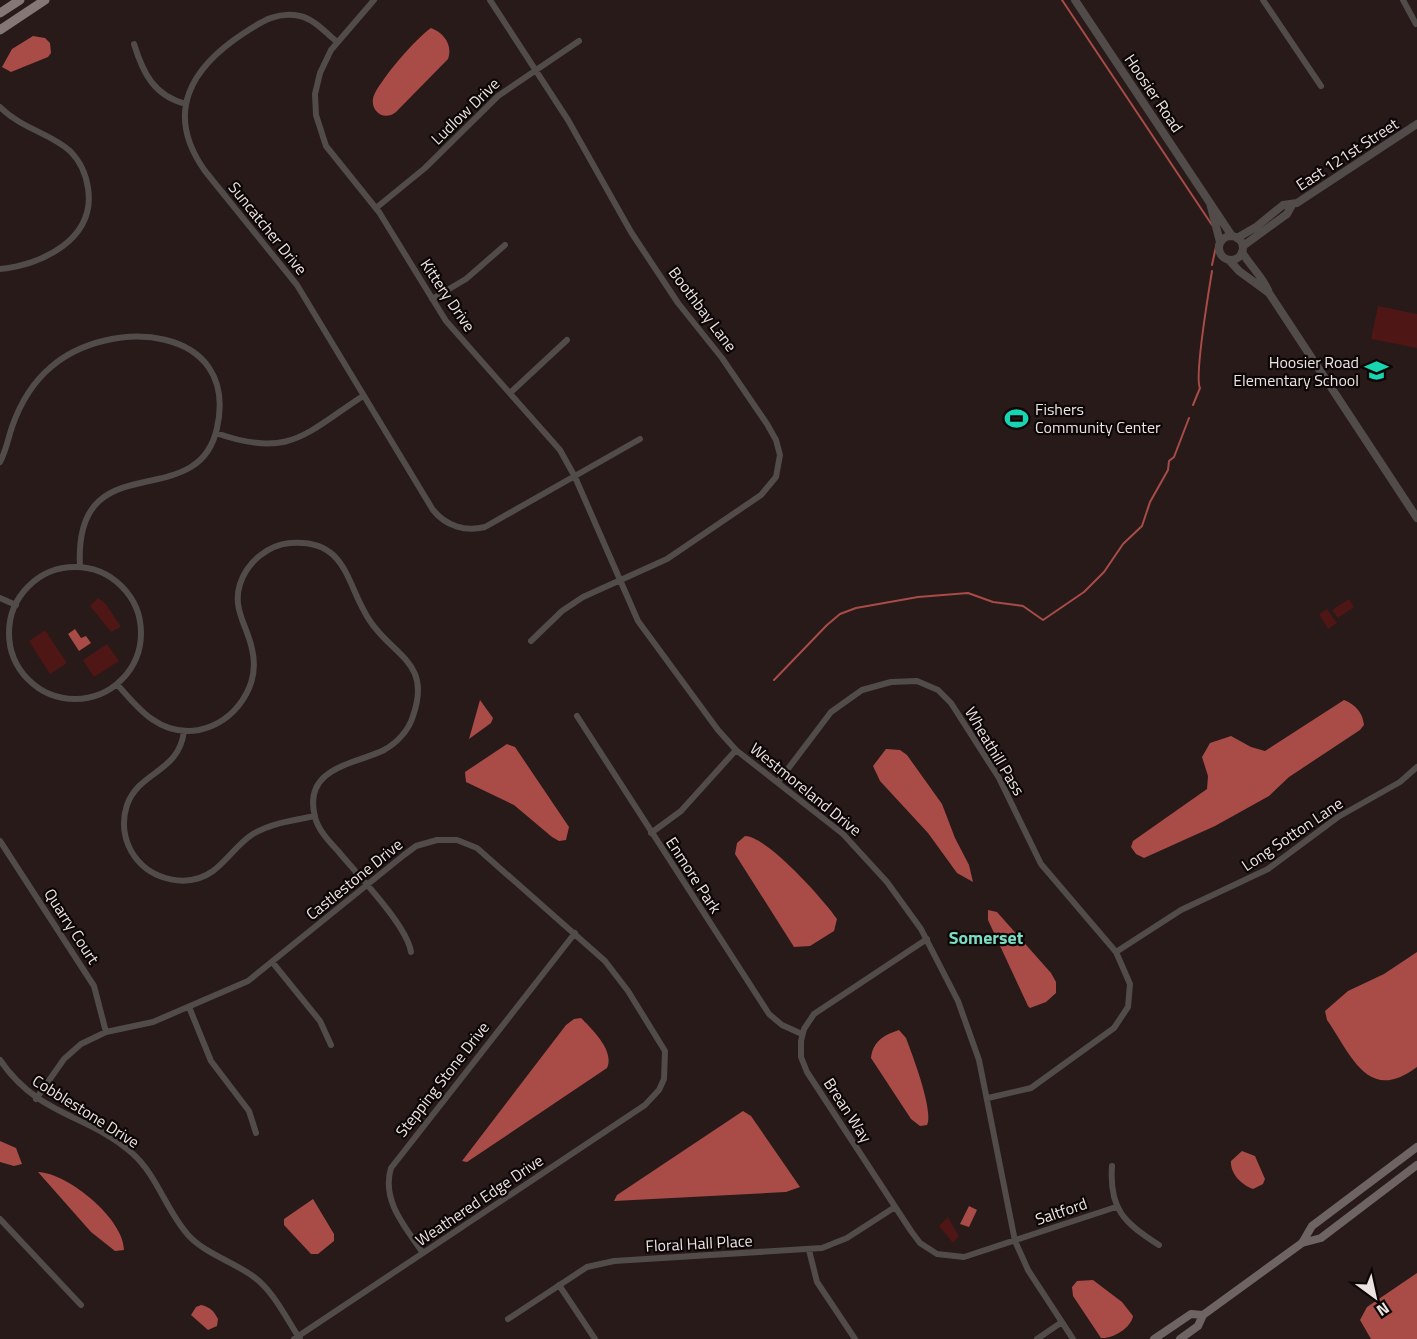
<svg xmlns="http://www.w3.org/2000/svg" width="1417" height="1339" font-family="'Titillium Web',sans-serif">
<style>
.green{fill:#4e1615}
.water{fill:#a94b47}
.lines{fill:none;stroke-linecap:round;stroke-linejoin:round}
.stream{stroke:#a94b47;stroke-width:2}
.minor{stroke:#514b4a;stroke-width:6}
.tertiary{stroke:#514b4a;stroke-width:8}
.secondary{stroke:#6e6463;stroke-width:8}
.primary{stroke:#857775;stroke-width:9}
.labels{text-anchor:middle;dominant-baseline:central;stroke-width:4.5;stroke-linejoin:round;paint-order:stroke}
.street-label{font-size:16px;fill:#ece3e2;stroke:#0c0706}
.poi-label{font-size:16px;fill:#ece3e2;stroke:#0c0706;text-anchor:end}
.neighbourhood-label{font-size:18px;font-weight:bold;fill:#7bddc3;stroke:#0c0706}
</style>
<rect width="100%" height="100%" fill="#271a19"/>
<path class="green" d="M1378,306l39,8v34l-46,-9z
M98,598l8,6 15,23 -10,5 -21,-26z
M1349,599l5,8 -16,11 -6,-8z
M1327,609l10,14 -9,6 -9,-15z
M45,630l22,33 -17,11 -21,-33z
M107,644l12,17 -25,16 -11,-17z
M948,1217l11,19 -6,7 -14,-17z"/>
<path class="water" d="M431,28c13,5 22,17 17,31l-52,53c-14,11 -29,-4 -21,-19 9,-17 40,-54 56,-65z
M33,36l12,2 5,5 1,10 -3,4 -37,15 -9,-5 10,-18z
M75,629l6,9 5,-2 5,7 -12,8 -11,-17z
M480,700l13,18 -2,5 -22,16z
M1344,700c11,4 19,13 20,25l-4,5 -71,47 -20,19 -54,30 -71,32 -8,-4 -5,-7 2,-6 74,-52 1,-13 -6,-19 8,-14 21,-7 20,11 14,4z
M507,744l8,3 54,80 -3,13 -7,1 -7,-4 -38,-32 -48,-23 -1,-10z
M886,749l14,1 7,5 35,49 13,34 14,27 4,17 -16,-9 -29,-40 -48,-52 -7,-15z
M745,836c22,0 79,64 92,83l-3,12 -24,15 -16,1 -59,-93 2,-11z
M988,910l9,2 54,61 5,9v11l-10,9 -16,6 -2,-2 -40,-86z
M1417,952v115c-49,37 -65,-11 -90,-47l-2,-9 23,-20 36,-17z
M581,1018c11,11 34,33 26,50l-140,94 -5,-1 104,-136 8,-6z
M899,1030l7,8c6,16 28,73 21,87l-7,1 -9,-7 -40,-61c2,-17 13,-23 28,-28z
M743,1111l8,5 49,71 -14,5 -172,9 3,-6z
M0,1141l16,7 6,16 -8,2 -14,-4z
M1242,1151l13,5 10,23 -2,5 -10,5c-11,-4 -23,-15 -22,-28z
M38,1172c30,1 86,47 86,78l-9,1 -24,-19z
M313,1199l21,35v7l-16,13h-7l-27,-29v-6z
M969,1206l8,4 -8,17 -9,-3z
M1417,1273v66h-46l-11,-19 7,-13z
M1093,1280l29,22 11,14c-2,12 -20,23 -32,22l-28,-42 -1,-9 5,-6z
M201,1305c9,2 13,6 17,14l-1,7 -9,4 -17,-15 5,-8z"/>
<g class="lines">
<path class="stream" d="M1062,0l150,225
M1212,265l5,-23
M1193,405l7,-17c-6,-11 9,-98 12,-117
M774,680l53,-55 13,-11 16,-6 62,-11 50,-4 25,9 30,4 20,14 41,-28 20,-20 19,-28 19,-18 8,-24 18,-32 1,-9 5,-4 15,-39"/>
<path class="minor" d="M374,0l-43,50 -11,23 -5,21 1,21 10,31 53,66 67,109 114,129 15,27 63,144 80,109 18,20 107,84 44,48 34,47 37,72 21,59 36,181 13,29 45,69
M490,0l78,120 63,112 47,71 44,55 45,66 9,16 4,15 -4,22 -15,18 -94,64 -84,38 -21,14 -31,30
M1263,0l58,86
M1403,0l13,24
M337,42c-11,-9 -23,-23 -37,-26 -22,-5 -38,5 -56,17 -52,34 -81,79 -39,138l92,114 136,225c13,16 32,22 52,17l155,-88
M134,44c9,29 20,52 52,60
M0,107c22,22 50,26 70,44 10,10 16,23 18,37 8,51 -46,77 -88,81
M376,208l49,-40 73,-72 81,-55
M432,299l34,-20 39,-34
M510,393l57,-53
M216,433c73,26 89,1 147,-37
M0,462c6,-11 8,-23 12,-35 8,-23 20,-44 39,-60 59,-51 189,-42 166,61 -19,89 -144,12 -137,139
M9 633a66 66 0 1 1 132 0a66 66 0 1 1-132 0Z
M0,598l16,7
M117,684c21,25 44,53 82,46 36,-8 62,-44 53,-81 -5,-24 -20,-40 -12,-65 7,-22 28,-39 50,-41 58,-5 56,43 80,78 23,35 62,41 43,95 -4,14 -16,27 -29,34 -28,14 -82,17 -69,67 3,13 14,24 23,34 18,22 69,74 73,101
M577,716l192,298 13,11 20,9
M184,731c-5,42 -44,39 -57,74 -6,18 -3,37 8,52 17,23 53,32 78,14 15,-11 24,-27 40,-37 19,-11 41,-14 62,-18
M778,782l53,-70 31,-22 29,-8 26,-1 21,9 13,13 48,75 42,86 75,88 14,32 -2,23 -14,21 -83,60 -43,10
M651,833l30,-22 55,-61
M0,841l94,145 12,46
M927,939l-113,75 -10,15 -3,12v16l6,15 104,159 9,12 17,11 27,3 152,-50
M1116,952l65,-42 87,-41 70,-52 62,-35 17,-15
M273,963l47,58 11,24
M189,1007l22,54 38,50 7,22
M0,1060c39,57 88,54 132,93 26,23 34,58 57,83 17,18 45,26 65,41 20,15 32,41 46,62
M36,1099l28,-40 17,-15 25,-12 47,-10 95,-41 156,-126 12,-9 21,-6h20l20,8 128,113 23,30 37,60 -1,28 -5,11 -14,15 -351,234
M1112,1166c-3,43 12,57 47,79
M0,1219l81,86
M809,1250l8,32 38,57
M423,1253c-17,-25 -42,-52 -32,-85l184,-235
M559,1285l36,54
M508,1319l79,-52 27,-6 208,-13 25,-10 48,-31
M1037,1339l25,-17"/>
<path class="tertiary" d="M1075,0l157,236
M1210,203l10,39
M1219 248a12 12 0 1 1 24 0a12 12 0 1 1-24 0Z
M1237,238l19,-11 27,-22 14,-2 120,-79
M1243,246l44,-32 5,-9
M1242,252c8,14 23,27 27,41l148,225
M1230,261l9,10 30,22"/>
<path class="secondary" d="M1302,1243l19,-5 96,-73
M1154,1339l37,-25 12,1
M1180,1339l18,-13 5,-11 99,-72 10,-17 105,-79"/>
<path class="primary" d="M0,13l20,-13
M0,30l45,-30"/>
</g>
<defs>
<symbol id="school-bare" viewBox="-9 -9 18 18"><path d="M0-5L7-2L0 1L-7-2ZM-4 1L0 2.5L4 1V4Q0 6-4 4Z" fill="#18d5b2" stroke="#0c0706" stroke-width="2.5" paint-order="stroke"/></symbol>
<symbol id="stadium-bare" viewBox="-9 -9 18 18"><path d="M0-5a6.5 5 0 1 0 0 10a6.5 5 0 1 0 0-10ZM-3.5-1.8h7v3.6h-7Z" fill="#18d5b2" stroke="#0c0706" stroke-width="2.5" paint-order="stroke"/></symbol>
</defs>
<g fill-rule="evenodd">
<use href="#school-bare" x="1360" y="354" width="33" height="33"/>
<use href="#stadium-bare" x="1000" y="402" width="33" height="33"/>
</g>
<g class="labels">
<g class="street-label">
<text transform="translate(1154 93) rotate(56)">Hoosier Road</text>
<text transform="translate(465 111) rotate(-44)">Ludlow Drive</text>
<text transform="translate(1347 154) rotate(-33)">East 121st Street</text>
<text transform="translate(268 228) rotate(51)">Suncatcher Drive</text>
<text transform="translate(448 295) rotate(56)">Kittery Drive</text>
<text transform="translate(703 309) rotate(53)">Boothbay Lane</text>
<text transform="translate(995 751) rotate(59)">Wheathill Pass</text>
<text transform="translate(806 789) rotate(39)">Westmoreland Drive</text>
<text transform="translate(1292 834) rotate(-34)">Long Sotton Lane</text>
<text transform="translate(694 875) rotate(57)">Enmore Park</text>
<text transform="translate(354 879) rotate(-39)">Castlestone Drive</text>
<text transform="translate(72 926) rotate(57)">Quarry Court</text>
<text transform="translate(442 1079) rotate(-52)">Stepping Stone Drive</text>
<text transform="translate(848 1110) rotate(57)">Brean Way</text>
<text transform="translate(86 1111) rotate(32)">Cobblestone Drive</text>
<text transform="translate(479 1200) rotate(-34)">Weathered Edge Drive</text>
<text transform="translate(1061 1211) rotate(-19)">Saltford</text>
<text transform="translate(699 1243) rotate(-3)">Floral Hall Place</text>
</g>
<g class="poi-label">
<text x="1359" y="362">Hoosier Road<tspan x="1359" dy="18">Elementary School</tspan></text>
<text x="1035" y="409" text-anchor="start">Fishers<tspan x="1035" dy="18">Community Center</tspan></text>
</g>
<g class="neighbourhood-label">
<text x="986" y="937">Somerset</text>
</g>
</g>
<g transform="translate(1375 1297) rotate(147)" stroke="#0c0706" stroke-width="4.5" paint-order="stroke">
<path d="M0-4.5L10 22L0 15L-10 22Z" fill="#ece3e2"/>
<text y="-9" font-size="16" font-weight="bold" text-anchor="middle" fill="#ece3e2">N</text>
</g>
</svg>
